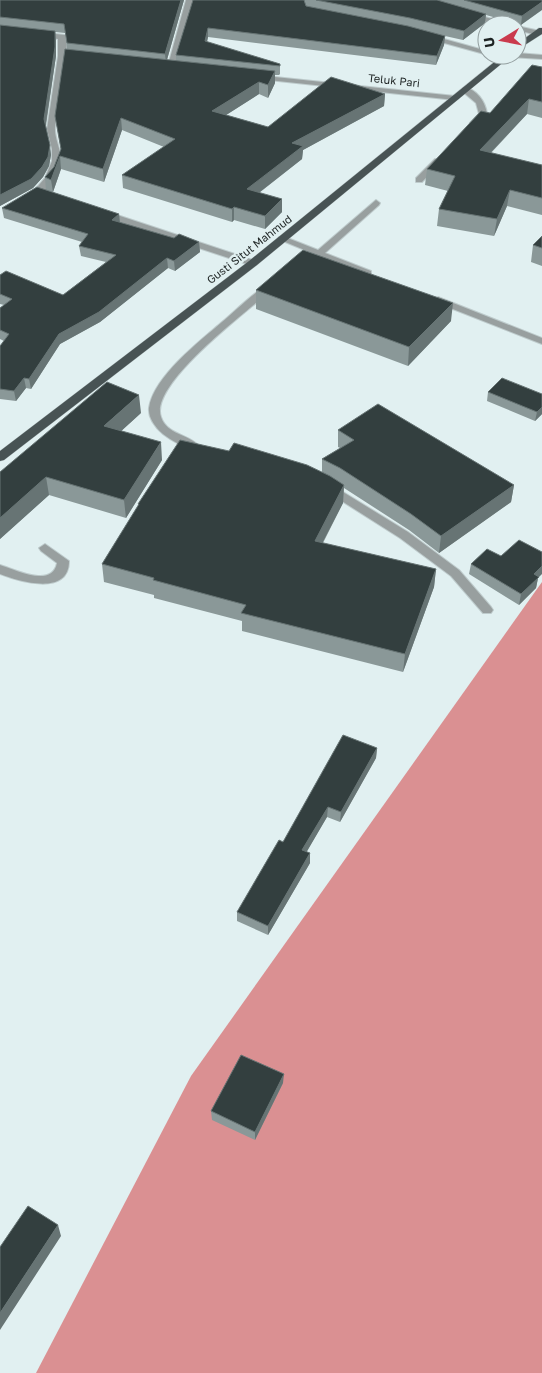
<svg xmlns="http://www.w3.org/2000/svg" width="542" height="1373" font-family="'Golos Text',sans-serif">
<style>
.water{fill:#da9092}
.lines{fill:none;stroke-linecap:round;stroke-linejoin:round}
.service-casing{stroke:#becbcc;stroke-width:2}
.minor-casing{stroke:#becbcc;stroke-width:2}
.trunk-casing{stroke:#becbcc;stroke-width:1}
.service{fill:#989f9f;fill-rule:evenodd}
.minor{fill:#989f9f;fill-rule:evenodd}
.trunk{fill:#485354;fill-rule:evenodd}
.wall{fill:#8a9898}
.shaded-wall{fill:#677474}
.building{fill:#333f3f;stroke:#677474}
.labels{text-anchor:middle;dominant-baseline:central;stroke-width:5;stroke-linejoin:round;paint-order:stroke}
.far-street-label{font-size:11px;fill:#1d2323;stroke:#e1f0f1}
</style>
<rect width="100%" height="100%" fill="#e1f0f1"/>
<path class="water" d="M542,582v791h-506l155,-297z"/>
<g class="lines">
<defs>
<path id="service" d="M517,53l25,2v4l-32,-2 -4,-2h11z
M463,88c13,-1 23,15 24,26l-10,11 -7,-2 9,-9 -3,-11 -13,-11z
M435,159l7,2 -20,21h-6v-4z
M376,200l4,3 -1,2 -54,48 46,18v4h-6l-87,-36 1,-2h6l33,13z
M267,286l3,1v4c-23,21 -121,93 -109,126 6,18 28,17 38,29l-5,3c-11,-2 -22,-8 -31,-15 -7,-6 -15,-16 -14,-26 4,-31 51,-67 73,-86 10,-8 35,-33 45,-36z
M438,297l104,41v6l-107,-42 -2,-2z
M330,484l78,48 51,38 32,37 2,3 -2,3h-8l-32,-37 -51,-38 -74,-47 -1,-3 1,-3z
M45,544l24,17c0,36 -51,20 -69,13v-9c14,4 52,24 57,-2l-16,-12 -2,-3z"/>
<path id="minor" d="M186,0h8l-20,67 -7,2z
M466,13h6l40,12h-13l-33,-8z
M517,26l23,5 1,2 -4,2 -20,-5z
M37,32l28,3c6,22 -7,68 -10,92 -1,13 8,24 5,38 -3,11 -12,26 -23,30l-4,-3 12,-14 7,-17v-12l-5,-20 11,-73v-17l-21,-3z
M426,34l61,17 1,4 -62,-17z
M256,75l199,21 4,2 -4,2 -196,-21 -4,-2z
M105,211l151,50 2,2 -2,2h-6l-148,-49 -1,-2z"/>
<path id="trunk" d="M539,28h3v6l-25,16v-6z
M503,55h9l-255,210 -253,195 -4,1v-10l249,-190z"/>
</defs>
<use href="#service" class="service-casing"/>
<use href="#minor" class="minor-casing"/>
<use href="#trunk" class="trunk-casing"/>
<use href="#service" class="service"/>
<use href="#minor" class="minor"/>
<use href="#trunk" class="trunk"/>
</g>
<path class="wall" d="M0,0h184l-17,60 9,1v-6l17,-55h349l-21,25 -35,-10 -1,8 -22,17 -18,-4 -1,9 -8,20 -228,-28 -1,5 73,22v10l-1,1h-4v8l-7,15 -9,-4 -33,21 42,12 117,-33 -1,12 -81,44 -1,9 -43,34 23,6v13l-17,17 -31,-9 -2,2 -109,-34 -1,-13 42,-28 -42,-17 -18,52 -43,-13 -8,23 -7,-2 -1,-13 9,-10 7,-17 -6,-34 12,-67 -2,-16 -10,-1 1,9v15l-10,70 5,29 -2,11 -6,11 -10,11 -33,18z
M542,67v51l-15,-4 -36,39 51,12v50l-35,-9 -13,30 -57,-10 2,-17 9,-18 -23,-6 2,-16z
M2,208l117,6 1,8 54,16 25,4 1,10 -25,19 -7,-3 -68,54 -40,22 -29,45 -5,-1 -10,13 -16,-2v-53l4,-5 -4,-2v-31l4,-3 -4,-1v-29l63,20 43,-33 -25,-6 -2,-10 3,-4 -78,-24z
M542,236v30l-11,-4 2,-17z
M256,290l195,31 -43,45 -152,-57z
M488,392l54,2v20l-7,7 -48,-20z
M141,413l-20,18 41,29 -36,58 -77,-23 -49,44v-67z
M338,430l176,55 -3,17 -72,51 -30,-23 -65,-42 -1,15 -20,40 113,26 -2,18 -31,85 -161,-41v-10l-88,-23v-3l-50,-13 -2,-18 36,-58v-2l184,-32v-13l18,-11 -2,-1z
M471,564l67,14 -2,10 -17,17 -50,-31z
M377,748l-1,10 -36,64 -13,-5 -21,35 4,1v10l-42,72 -31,-14v-9l46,-70z
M283,1083l-28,57 -43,-20 -1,-9z"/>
<path class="shaded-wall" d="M181,0h3l-18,63 -1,-9z
M542,2v8l-21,15 1,-9z
M486,14l-1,9 -22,17 1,-9z
M208,28v9l-3,13v-9z
M55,31l1,10v15l-11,73 -1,-10z
M445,36l-1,9 -8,20 1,-9z
M275,71v12l-7,15v-13z
M259,82v12l-47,30v-13z
M385,94l-1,12 -81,44 -1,9 -55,43v-13l45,-46z
M529,99l-2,15 -49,52 2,-16z
M121,118l1,12 -18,52 -1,-13z
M50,145l1,10 -2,11 -6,11 -10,11 -33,18v-11z
M60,156l1,13 -8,23 -2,-12z
M510,190l-3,16 -13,30 3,-17z
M282,199v13l-17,17v-13z
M234,207v13l-2,2v-13z
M119,214l1,10 -8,-4z
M199,242l1,10 -25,19 -1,-10z
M167,258l1,10 -68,54 -40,22 -29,45 -2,-10 30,-45z
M453,303l-2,18 -43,45 1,-19z
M24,378l2,10 -10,13 -2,-10z
M139,395l2,18 -34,31 -3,-18z
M542,407v7l-7,7 2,-9z
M161,442l1,18 -36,58 -2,-18z
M46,477l3,18 -49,44v-21z
M344,485l-1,18 -29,56 1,-18z
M514,485l-3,17 -72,51 2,-17z
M542,566v8l-4,4 -2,10 -17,17 2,-11 13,-20z
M436,569l-2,18 -31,85 2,-18z
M377,748l-1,10 -36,64 1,-10z
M328,807l-1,10 -25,43v-10z
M310,853v10l-42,72v-9z
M284,1074l-1,9 -28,57v-8z
M58,1225l3,11 -61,94v-17z"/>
<path class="building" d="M0,0h181l-16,54 -98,-11 -3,-19 -64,-7z
M193,0h111l2,6 102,20 37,10 -8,20 -229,-28 -3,13 75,23v2l-104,-11z
M316,0h121l49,14 -22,17 -54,-13z
M464,0h78v2l-20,14z
M0,25l55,6v16l-11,72 6,26 -2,12 -6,10 -11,12 -31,16z
M65,49l210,22 -7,14 -9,-3 -47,29 56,16 63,-50 54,17 -93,49 11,3 -56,43 35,10 -17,17 -31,-9 -2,2 -110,-34 53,-36 -54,-21 -18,51 -43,-13 -9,24 -6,-3 9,-10 7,-18 -6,-33z
M532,65l10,2v35l-13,-3 -49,51 62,15v33l-32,-8 -13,29 -58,-10 16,-33 -28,-7 54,-58 9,2z
M37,187l82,27 -7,6 62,18 5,-4 20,8 -25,19 -7,-3 -68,54 -40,22 -30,45 -5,-1 -10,13 -14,-2v-43l9,-12 -9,-4v-22l12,-9 -12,-5v-19l6,-4 57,24 53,-40 -37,-9 9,-12 -86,-26z
M542,236v12l-9,-3z
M303,250l150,53 -44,44 -153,-57z
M502,378l40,16v13l-5,5 -49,-20z
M107,382l32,13 -35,31 57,16 -37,58 -78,-23 -46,41v-46z
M378,404l136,81 -73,51 -30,-22 -71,-46 -18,-9 32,-19 -16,-10z
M180,440l49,11 5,-8 73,22 23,11 14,9 -29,56 121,28 -31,85 -164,-41 5,-8 -93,-25 1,-2 -52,-14 37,-60h-1z
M519,540l23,12v14l-8,8 5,3 -18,17 -50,-30 16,-15 14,7z
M343,735l34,13 -36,64 -13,-5 -26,43 8,3 -42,73 -31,-14 42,-72 4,2z
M241,1055l43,19 -29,58 -44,-21z
M28,1206l30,19 -58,88v-66z"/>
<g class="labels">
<g class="far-street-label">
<text transform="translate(394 80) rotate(6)">Teluk Pari</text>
<text transform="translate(249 249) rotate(-38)">Gusti Situt Mahmud</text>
</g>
</g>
<g transform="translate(502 40) rotate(260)"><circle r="24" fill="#e1f0f1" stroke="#939e9f"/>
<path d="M0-4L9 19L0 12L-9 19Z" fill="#ca3a4d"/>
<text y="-8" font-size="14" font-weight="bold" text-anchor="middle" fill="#1d2323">U</text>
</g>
</svg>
